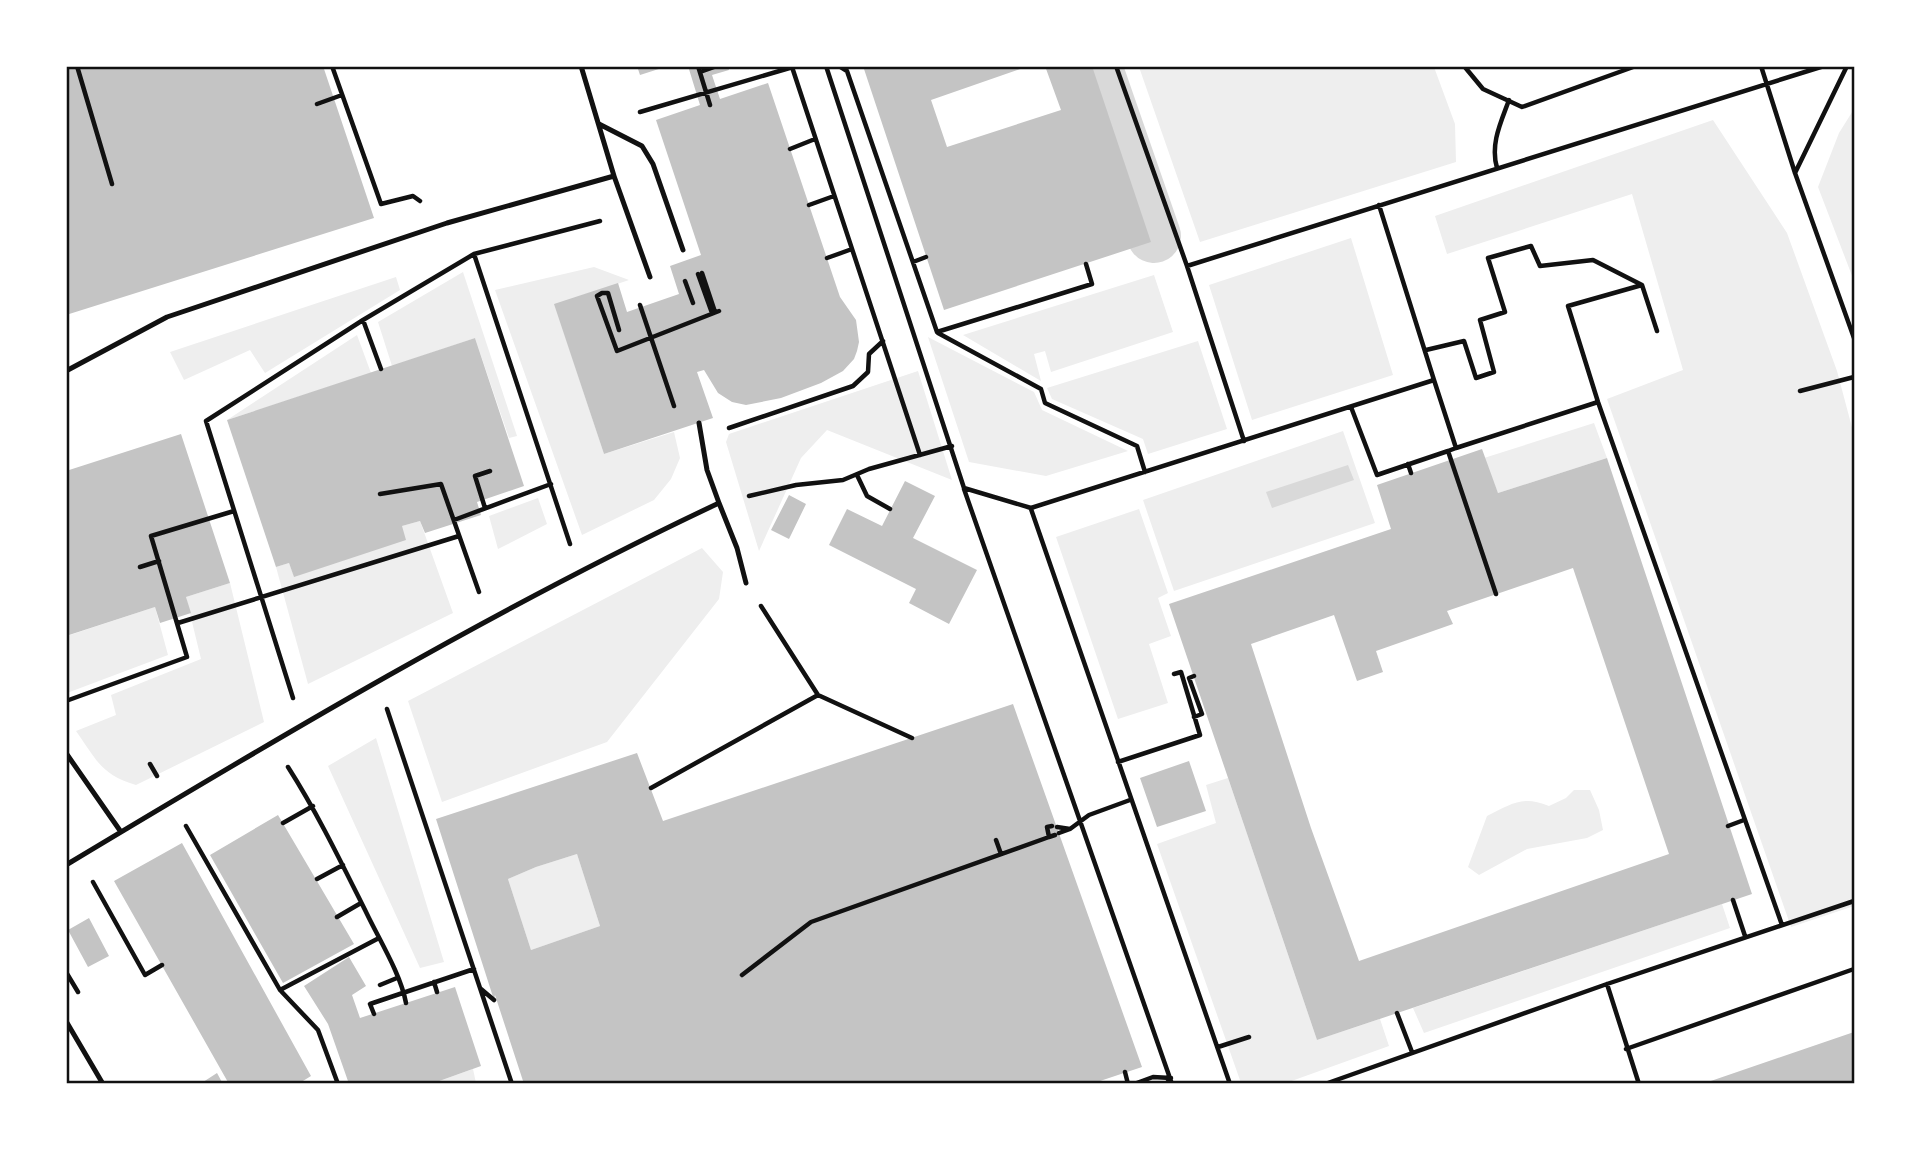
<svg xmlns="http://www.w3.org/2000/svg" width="1921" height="1150" font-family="'Titillium Web',sans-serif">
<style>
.green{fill:#eee}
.water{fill:#d9d9d9}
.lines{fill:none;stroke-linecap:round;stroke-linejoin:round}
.canal{stroke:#d9d9d9;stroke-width:54}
.building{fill:#c4c4c4;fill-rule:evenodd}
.path{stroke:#111;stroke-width:4.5}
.service{stroke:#111;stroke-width:5}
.neatline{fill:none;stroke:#111;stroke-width:2.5}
</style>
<rect width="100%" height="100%" fill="#fff"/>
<path class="green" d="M1139,67h295l21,57 1,38 -256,80z
M1854,109v172l-36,-94 21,-54z
M1713,120l74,113 50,138 17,64v471l-63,21 -184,-528 76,-29 -51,-176 -185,60 -12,-38z
M1351,238l42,137 -141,45 -43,-135z
M594,267l35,13 -74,25 49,149 70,-22 6,26 -9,21 -17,21 -72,35 -87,-245z
M463,272l54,164 -8,2 -34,-100 -83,28 -14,-44z
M1154,275l19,57 -122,40 -6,-21 -11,3 7,27 -78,-46z
M396,277l4,13 -135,83 -15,-23 -66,30 -14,-28z
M357,335l14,38 -144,47z
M928,337l106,55 8,18 86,41 -82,25 -77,-14z
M1198,341l29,88 -79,25 -5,-15 -91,-40 -5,-11z
M918,371l34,109 -125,-50 -26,28 -42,93 -33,-109 3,-8z
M1594,423l13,35 -109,35 -14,-35z
M1343,431l32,92 -201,68 -31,-91z
M538,498l9,26 -49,25 -9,-33z
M1139,509l29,84 -10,5 13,38 -22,8 19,59 -50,16 -62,-182z
M420,521l33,92 -145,71 -32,-117 13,-4 5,13 108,-50z
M702,548l21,24 -4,27 -112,143 -165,60 -34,-101z
M230,583l34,139 -128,63c-35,-10 -40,-26 -60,-54l40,-16 -5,-20 90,-36 -15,-62z
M155,607l13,48 -101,38v-57z
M376,738l68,224 -24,6 -92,-202z
M1228,778l89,262 63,-21 9,27 -103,37h-45l-84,-239 59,-21 -10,-38z
M1574,790h16l9,20 4,20 -16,8 -60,11 -48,26 -11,-8 19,-51c25,-12 35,-21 62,-10l17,-8z
M577,854l23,72 -69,24 -23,-71 28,-12z
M1722,904l8,24 -306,105 -11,-25z
M473,1069l3,14 -45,1z"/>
<path class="water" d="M1106,75l51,160 -8,2 -53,-159z
M1348,465l6,15 -82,28 -6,-16z"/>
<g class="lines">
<path class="canal" d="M1095,66l59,170"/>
</g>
<path class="building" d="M66,66h257l51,152 -308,97z
M637,66h28v1l-25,8z
M688,66h40l1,4 -17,5 8,24 48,-16 72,214 16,23 3,22 -2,9 -3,8 -11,12 -22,12 -40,15 -35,7 -14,-3 -14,-9 -14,-23 -7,2 16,46 -109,36 -50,-150 64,-21 9,29 52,-18 -9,-28 31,-11 -45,-135 44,-15z
M863,66h166l-98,34 16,47 114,-37 -16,-44h47l59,176 -207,68z
M475,338l49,148 -47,16 4,13 -56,18 -5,-12 -18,5 4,14 -112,37 -5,-14 -13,4 -49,-147z
M181,434l49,149 -44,14 5,16 -31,10 -5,-16 -89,29v-165z
M1482,449l16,44 109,-35 145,436 -435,146 -148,-436 222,-75 -14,-44zM1573,568l96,286 -310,107 -48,-133 -60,-184 83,-29 23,66 26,-9 -7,-21 77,-27 -6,-13z
M905,481l30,15 -22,42 64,32 -28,54 -40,-21 7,-14 -87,-44 18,-36 35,17z
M789,495l17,9 -17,35 -18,-9z
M1013,704l129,363 -51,17h-567l-29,-89 -1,5 -58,-181 201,-66 26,68zM577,854l23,72 -69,24 -23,-71 28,-12z
M1189,761l17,50 -49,16 -17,-49z
M278,815l76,129 -71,39 -73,-128z
M182,843l129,233 -13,8h-69l-115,-203z
M89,918l20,38 -21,11 -20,-37z
M349,957l17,29 -14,9 8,23 95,-31 26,79 -50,18h-82l-21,-60 -24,-38z
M1854,1032v52h-149v-1z
M217,1073l6,11h-23z"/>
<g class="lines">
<path class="path" d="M77,66l35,118
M332,66l49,138 32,-8 7,5
M698,66l12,39
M826,66l138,422 67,20 403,-128 -55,-175
M839,66l8,5 90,261 155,-48 -6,-20
M1116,66l71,200 57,175
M1464,66l19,23 39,18 114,-41
M1761,66l34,107 59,165
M792,67l128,388
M700,72l17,-6
M317,104l25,-9
M640,112l153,-45
M790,149l25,-10
M1497,168c-7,-24 4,-46 12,-68
M1795,173l52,-107
M809,205l25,-9
M474,254l96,290
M827,258l25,-9
M913,262l13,-5
M1187,266l637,-200
M702,273l13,39
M698,274l14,39
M685,281l8,22
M1642,285l-74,21 30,96 184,523
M640,305l34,101
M363,320l18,49
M619,330l-11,-37h-6l-5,3 20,55 102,-40
M938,333l103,56 4,14 92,43 8,26
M1426,350l38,-9 12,37 18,-6 -14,-52 25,-8 -17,-54 43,-12 9,20 53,-6 49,25 15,46
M1434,380l22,68 -8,3 48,143
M1800,391l54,-14
M1351,407l26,68 71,-24
M729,428l124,-42 15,-14 1,-18 14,-13
M1456,448l142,-46
M1408,464l3,9
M857,475l10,21 23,13
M964,489l208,595
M380,494l61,-10 38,108
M749,496l47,-11 47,-5 26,-11 83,-23
M485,508l-10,-32 15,-5
M1031,509l199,575
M454,520l97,-36
M140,567l19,-6
M761,606l57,89 94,43
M178,623l281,-87
M1194,676l-5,2 13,36 -8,3
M293,698l-87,-277 157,-101 111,-66 126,-33
M66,701l121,-44 -36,-121 83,-25
M387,709l125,375
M1118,762l82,-27 -19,-63 -7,2
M150,764l7,12
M288,767c30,47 54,97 79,147 13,27 34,61 39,89
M651,788l167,-93
M283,823l30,-17
M186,826l94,164 99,-52
M1052,826l-5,1 2,10 6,-2
M1728,826l16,-6
M1057,827l13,2
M1059,833l11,-4 19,-14 41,-15
M996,840l5,14
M317,879l26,-14
M93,882l52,93 17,-10
M1733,900l12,36
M337,917l24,-14
M66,972l12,20
M742,975l69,-53 238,-85
M434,982l3,10
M1607,984l32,100
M380,985l17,-7
M481,989l13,11
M280,990l38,40 20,54
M1397,1013l15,39
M374,1014l-4,-10 104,-35
M1218,1047l31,-10
M1626,1049l228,-80
M1125,1072l3,12
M1134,1084l19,-7 18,1 -5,6
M1325,1084l282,-100 247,-83"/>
<path class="service" d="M581,66l33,110 36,101
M599,124l43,22 11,18 30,86
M66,371l101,-54 280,-94 167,-47
M699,423l8,47 12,33
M66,753l55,79
M66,865c213,-128 428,-256 653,-362l18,45 9,35
M66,1021l37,63"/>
</g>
<rect width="1921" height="1150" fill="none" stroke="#ffffff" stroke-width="136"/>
<rect x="68" y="68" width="1785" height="1014" class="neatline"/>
</svg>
